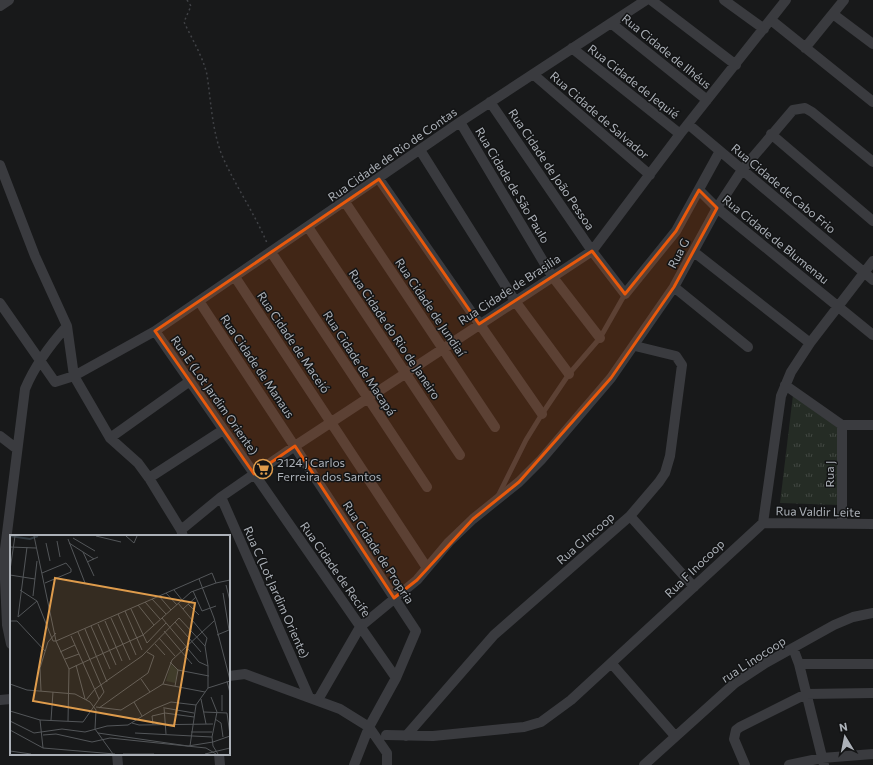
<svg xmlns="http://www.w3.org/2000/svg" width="873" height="765" font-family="Commissioner,sans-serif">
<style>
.park{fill:url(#park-tufts)}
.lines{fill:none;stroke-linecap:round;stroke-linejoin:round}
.path{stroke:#404246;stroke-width:1.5;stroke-dasharray:2 3;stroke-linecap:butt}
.service{stroke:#3a3b3f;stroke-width:5}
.minor{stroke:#3a3b3f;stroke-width:10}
.marked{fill:#e8590c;fill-opacity:0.2;stroke:#e8590c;stroke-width:3;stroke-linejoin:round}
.labels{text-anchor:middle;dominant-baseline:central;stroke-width:3;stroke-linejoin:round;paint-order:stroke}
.street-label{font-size:12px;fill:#acb1b8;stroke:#131415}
.poi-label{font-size:12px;fill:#acb1b8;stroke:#131415;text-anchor:start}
.inset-river{fill:none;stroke:#333c42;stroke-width:2}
.inset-road{fill:none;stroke:#535659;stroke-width:1}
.view{fill:#df9c4c;fill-opacity:0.15;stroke:#df9c4c;stroke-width:2}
.inset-edge{fill:none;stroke:#acb1b8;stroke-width:2}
</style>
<defs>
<pattern id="park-tufts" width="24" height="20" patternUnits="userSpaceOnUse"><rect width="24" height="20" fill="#252c25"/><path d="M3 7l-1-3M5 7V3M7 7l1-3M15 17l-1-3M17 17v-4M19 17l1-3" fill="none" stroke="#424843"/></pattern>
</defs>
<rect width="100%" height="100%" fill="#18191a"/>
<path class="park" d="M793,395l47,30 -1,80 -59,-2z"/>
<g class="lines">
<path class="path" d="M187,0l4,6 -7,16c7,15 20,37 23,53 4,27 5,53 14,78 13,31 33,59 46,90"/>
<path class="service" d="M498,496l28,-56 16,-26 27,-40 31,-36 25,-44"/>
<path class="minor" d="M651,0l85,65
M724,0l40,29
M0,6l9,-6
M833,14l40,30
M771,20l102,82
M611,23l96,77
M572,48l108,86
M805,48l39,-48
M533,74l117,101
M490,102l102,149 33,43 51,-63 44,-80
M460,122l92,154 48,62
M688,124l185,156
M771,134l102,87
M420,150l95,151 54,73
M0,165l35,91 32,70 7,50 36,62 28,25 11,15 32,52 2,6
M379,179l163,235
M699,190l18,18 156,127
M345,202l150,225
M308,227l152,228
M271,252l156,235
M694,252l116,91
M235,277l192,291
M674,287l74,60
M199,301l217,330 -20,47 -27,49 -15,38
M0,303l55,79 19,-6 81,-45 305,-209 186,-122
M155,331l241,347
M785,385l57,40h31
M0,436l17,13
M110,438l80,-57
M149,478l74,-48
M221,497l88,200
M630,516l64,71
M763,523l110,1
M842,524v-99
M181,530l40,-33 74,-51 297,-195 88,-117 106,-134
M11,644l-4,-19 -3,-68 21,-168c10,-24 24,-43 42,-63
M793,648l6,16 25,101
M612,664l63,72
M799,664h74
M229,676l16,-2 95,35 29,18 18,26v12
M319,698l41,-71 57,-47 32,-38 24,-23 46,-37 22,-22 70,-82 63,-91 43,-79 25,-38 51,-60 12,-2 7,4 61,50
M0,700l11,-1
M386,735l47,1 91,-9 17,-5 30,-22 192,-177 18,-127 10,-24 19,-29 63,-82
M406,736l88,-101 136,-119 29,-34 6,-9 5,-17 12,-91 -6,-9 -41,-10
M117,754l1,11
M219,754l1,11
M644,765l91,-82 29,-19 70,-39 19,-8 20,-4
M745,765l-11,-26 2,-9 4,-3 66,-33 67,-1
M789,765l33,-7 51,-4"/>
</g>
<path class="marked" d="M379,179l100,145 113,-73 33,43 51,-63 23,-41 18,18 -43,79 -63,91 -92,104 -46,37 -56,61 -23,18 -99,-152 -41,28 -99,-143z"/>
<defs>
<symbol id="supermarket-ring" viewBox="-11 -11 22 22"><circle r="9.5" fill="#131415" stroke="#df9c4c" stroke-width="1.5"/><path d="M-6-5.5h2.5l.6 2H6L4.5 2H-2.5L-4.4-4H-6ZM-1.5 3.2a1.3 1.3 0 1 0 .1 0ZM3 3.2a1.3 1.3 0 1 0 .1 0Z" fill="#df9c4c"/></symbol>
</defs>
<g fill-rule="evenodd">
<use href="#supermarket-ring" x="252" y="458" width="22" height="22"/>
</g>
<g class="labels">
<g class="street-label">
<text transform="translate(667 51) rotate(39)">Rua Cidade de Ilhéus</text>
<text transform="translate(634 81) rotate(38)">Rua Cidade de Jequié</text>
<text transform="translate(600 115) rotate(41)">Rua Cidade de Salvador</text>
<text transform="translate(392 154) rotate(-35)">Rua Cidade de Rio de Contas</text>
<text transform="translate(552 169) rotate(56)">Rua Cidade de João Pessoa</text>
<text transform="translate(513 185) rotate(59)">Rua Cidade de São Paulo</text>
<text transform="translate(784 188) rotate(40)">Rua Cidade de Cabo Frio</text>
<text transform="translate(776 239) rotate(39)">Rua Cidade de Blumenau</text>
<text transform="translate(678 253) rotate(-62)">Rua G</text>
<text transform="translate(509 289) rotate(-33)">Rua Cidade de Brasilia</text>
<text transform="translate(431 307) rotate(56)">Rua Cidade de Jundiaí</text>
<text transform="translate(395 334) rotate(56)">Rua Cidade do Rio de Janeiro</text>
<text transform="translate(294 342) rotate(56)">Rua Cidade de Maceió</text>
<text transform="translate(360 363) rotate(57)">Rua Cidade de Macapá</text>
<text transform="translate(258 366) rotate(56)">Rua Cidade de Manaus</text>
<text transform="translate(215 395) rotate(55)">Rua E (Lot Jardim Oriente)</text>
<text transform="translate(829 474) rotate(-90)">Rua J</text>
<text transform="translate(818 511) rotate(1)">Rua Valdir Leite</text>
<text transform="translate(585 538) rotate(-41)">Rua G Incoop</text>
<text transform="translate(379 552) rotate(57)">Rua Cidade de Propria</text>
<text transform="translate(694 568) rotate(-44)">Rua F Inocoop</text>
<text transform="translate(336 569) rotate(55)">Rua Cidade de Recife</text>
<text transform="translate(277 592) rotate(66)">Rua C (Lot Jardim Oriente)</text>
<text transform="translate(753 659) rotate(-33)">rua L inocoop</text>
</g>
<g class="poi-label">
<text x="277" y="462">2124 j Carlos<tspan x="277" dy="14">Ferreira dos Santos</tspan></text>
</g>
</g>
<g transform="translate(10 535)">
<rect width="220" height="220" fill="#18191a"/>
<path d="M161,129l7,6 -3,13 -9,-2z" fill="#252c25"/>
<path class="inset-river" d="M0,1l20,3 8,-3"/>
<path class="inset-road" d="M24,1l22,105 13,28 -1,52M86,1l25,6M116,1l8,7 3,-7M63,3l22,13M58,4l17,44M47,6l3,16M36,8l4,18M59,8l25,16M0,12l26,1M73,17l11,24M77,27l11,-5M0,35l5,-34M32,38l24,-10 5,6v3l-26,11M0,40l25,4M189,44l15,39 16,62M206,48l14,-3M216,50l4,16M10,55l17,11 16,40h3M164,55l8,10M183,56l9,20 14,-5M156,58l11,12M213,58l6,37M23,61l4,-35M149,61l12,14M142,64l14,15M135,67l15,17M168,68l29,35 -2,8 3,20v22l-12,17 -6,41M178,69l11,11M128,70l16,20M121,74l16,34 19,-20M173,74l13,-12M115,76l17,39M108,79l18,41M8,82l9,-70M8,82l19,-16M101,83l19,42M152,83l37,44 9,4M0,86h7l28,30M95,86l17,40M165,87l26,30M88,89l18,41M81,91l19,43M75,94l22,53M154,96l28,33M207,100l12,-5M61,101l28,63M149,103l16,18M46,106l156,-68 4,10 -25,9 -48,43 -74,34M145,109l10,11M50,117l15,-7M55,124l14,-5M160,127l8,8 31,6M66,130l9,34M131,144l9,13M217,146l3,12M0,149l17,6 48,4 15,8 6,8 -1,19 18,25M153,149l42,8M165,151l3,-16M198,153l22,-7M31,156l-1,-23 8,-26 8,-9M212,160v16M201,162l6,15 -5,25 1,9 5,8M191,164l5,25M76,165l9,-11 47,-33 37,-38 26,28M124,167l8,14M86,172l25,3 42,-26 9,-24 42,-39M154,172l2,27M89,173l49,-35 6,-17 -7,-4M155,173l29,5M0,176l30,9 43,2 21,-30 -26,-60M194,177l23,1 3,22M205,184l6,4 2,14M30,185l3,28M41,185l2,-28M0,186l24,12 28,-4 23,3 22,-6 21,-1 26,-16 17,-7 25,3M122,188l7,2 74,-1M143,189l-1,-8 13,-3 29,4M0,195l33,18 72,6M181,197h21M88,198l90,13 25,-4M125,198l77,4M33,200l13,-1 36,8 18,-4 96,10 10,6M203,207l17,-6M0,216l21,3M113,219h31M195,219l25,-6"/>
<path class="view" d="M45,43l140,25 -21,123 -141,-25z"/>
<rect width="220" height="220" class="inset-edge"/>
</g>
<g transform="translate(845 737) rotate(350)" stroke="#131415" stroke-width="3" paint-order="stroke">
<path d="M0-3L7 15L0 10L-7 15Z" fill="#acb1b8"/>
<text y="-6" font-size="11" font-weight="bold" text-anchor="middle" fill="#acb1b8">N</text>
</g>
</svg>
